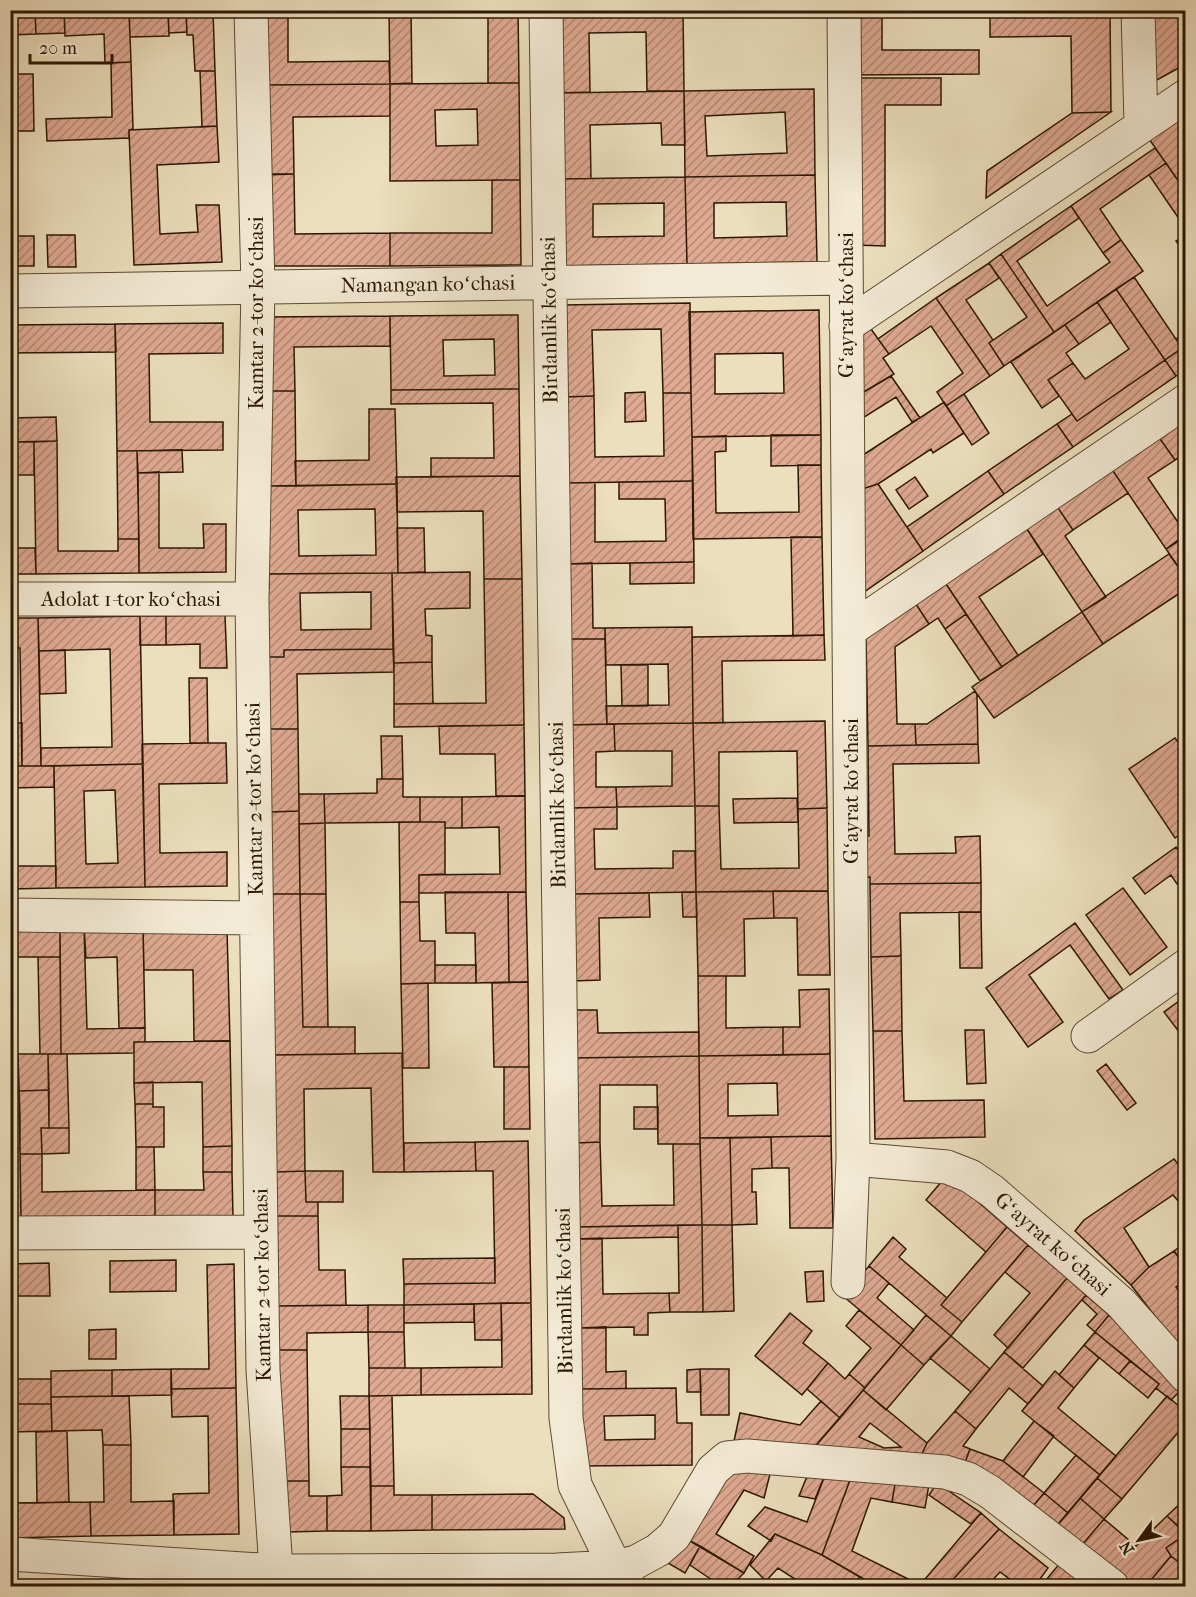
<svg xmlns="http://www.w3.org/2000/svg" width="1196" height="1597" font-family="'IM FELL French Canon',serif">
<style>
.building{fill:url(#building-hatch);stroke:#2c1704;stroke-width:1.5;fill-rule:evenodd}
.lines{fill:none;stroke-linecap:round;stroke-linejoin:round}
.minor-casing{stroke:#5c4932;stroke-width:35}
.minor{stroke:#f3ead5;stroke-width:33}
.labels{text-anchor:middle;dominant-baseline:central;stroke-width:6;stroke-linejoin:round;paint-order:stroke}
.street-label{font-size:21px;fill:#2c1704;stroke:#f3ead5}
</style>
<defs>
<pattern id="building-hatch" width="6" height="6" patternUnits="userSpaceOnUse" patternTransform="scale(1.5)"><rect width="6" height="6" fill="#dfa992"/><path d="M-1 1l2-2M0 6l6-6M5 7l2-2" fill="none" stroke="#b58975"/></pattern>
</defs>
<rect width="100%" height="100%" fill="#ecdfbe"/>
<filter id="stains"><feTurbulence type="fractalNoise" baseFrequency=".00333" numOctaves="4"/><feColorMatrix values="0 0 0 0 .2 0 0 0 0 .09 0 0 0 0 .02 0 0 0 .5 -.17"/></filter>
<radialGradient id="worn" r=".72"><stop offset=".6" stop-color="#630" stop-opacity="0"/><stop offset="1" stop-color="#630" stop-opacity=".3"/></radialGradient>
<path class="building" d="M10,10h25l1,24 -26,1z
M64,10l1,23 -29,1 -1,-23z
M64,10h65l2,52 -26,1 -1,-29 -39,2z
M260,10h28v52l101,-1 1,23 -129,1z
M389,10h22l1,73 -22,1z
M488,10h30l1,73h-31z
M558,10h125l1,81h-37l-1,-59 -57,1 1,59 -31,1z
M853,10h29v40h97v24l-126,1z
M1139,10h40v33l7,-3v24l-33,18z
M213,11l2,60h-20l-2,-36h-6l-1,-23z
M186,12l1,20 -18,1 -1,-20z
M990,12h120l1,100 -39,1 -1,-77 -81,1z
M168,13l1,23 -39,1 -1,-23z
M131,62l2,67 -4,1v8l-82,3 -1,-22 66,-2 -1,-54z
M200,71h15l2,55 -15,1z
M10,74h23l1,57h-24z
M854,78h87v27h-56v141l-30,-1z
M519,83l1,97 -130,1v-97zM477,109l1,36 -42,1 -1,-36z
M390,84v32l-97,1 1,57 -32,1 -1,-90z
M814,89l1,86 -130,2 -1,-86zM785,112l2,41 -80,3 -2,-40z
M684,91l1,54h-23l-1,-22 -71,2 1,54h-30l-2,-86z
M1186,110v82l-39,-56z
M1111,112l-125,86 1,-27 85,-58z
M217,126l2,36 -62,3 3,69 38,-2 -2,-27h23l3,57 -88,3 -5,-135z
M1155,148l11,15 -66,46 21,31 -18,13 -32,-47z
M1166,163l20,29v37l-37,-54z
M266,174h28l1,60 95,-1v33h-123z
M815,175l2,87 -130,2 -2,-87zM786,202l1,34 -73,2v-35z
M685,177l2,87 -125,2 -1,-87zM664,203v33l-71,1v-33z
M492,180h28l1,85 -131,1v-33h102z
M1071,206l8,12 -62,43 30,45 63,-44 -7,-9 18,-13 22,31 -89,61 -53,-78z
M47,235h28l1,32h-28z
M1186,235v20l-10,-14z
M10,236h24v30h-24z
M1001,254l53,78 -50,34 -15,-23 38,-26 -38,-54z
M989,263l10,15 -33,22 27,40 -4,3 15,23 -14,10 -54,-78z
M1134,277l48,71 -17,12 -49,-71z
M1116,289l49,71 -88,61 -29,-41 25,-17 12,16 44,-30 -32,-47z
M936,298l54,78 -44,30 -9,-14 26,-19 -32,-47 -42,28 -11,-15z
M1097,302l14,20 -32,22 -14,-19z
M690,303l1,90h-28l-2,-64 -69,1 2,66 -31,1 -1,-92z
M819,310l2,125 -129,2 -3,-125zM783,353l1,40 -69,1v-40z
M518,315l1,74 -128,1 -1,-74zM494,339l1,36 -51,1 -1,-36z
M390,316v30l-96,1 1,44h-28l-1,-74z
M223,323v30l-74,1 1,68h73v28l-106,1 -2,-127z
M115,324l1,28 -106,1v-28z
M1065,325l14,19 -13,9 7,10 -25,17 11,16 -17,12 -31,-46z
M871,329l18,25 -6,4 11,16 -37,22 -7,-52z
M1186,332v37l-10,7 -11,-16 17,-12 -6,-9z
M1165,360l11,16 -103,71 -16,-23 15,-10 5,7z
M891,376l29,42 -8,4 -16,-25 -38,24 -1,-25z
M519,389l1,87 -89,1v-19h63l-1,-55 -102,1v-14z
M267,391h28l1,95h-28z
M645,392l1,29 -21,1v-29z
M663,393h28l2,88 -128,2 -2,-86 31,-1 1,61 69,-1z
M964,394l25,39 -17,12 -26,-39z
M944,402l20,31 -31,20 -2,-4 -53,35 -16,5 -2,-32z
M369,409h26l2,75 -101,2 -1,-25 74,-1z
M56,417l1,24 -47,1v-24z
M1186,417v36l-11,7 -17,-24z
M1057,424l16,23 -69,47 -16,-23z
M771,435h50v30l-50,1z
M726,436v15l-11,1 1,61 83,-1 -1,-47h23l1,72 -129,2 -1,-102z
M1158,436l17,24 -27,18 38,56 -20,15 -55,-81z
M57,441l1,110h60v-12h21v34l-103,1 -2,-132z
M10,442h24v33h-24z
M182,450l1,22 -45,1 -1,-22z
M117,451h20l2,88h-21z
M1111,468l17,25 -55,37 -17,-25z
M988,471l16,23 -81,57 -16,-24z
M159,472v76h45l-1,-24h23v48l-87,1 -1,-100z
M520,476l2,103h-38l-1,-68 -86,1 -1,-35z
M915,477l13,19 -19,13 -13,-19z
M693,481l1,81 -127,2 -2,-81h30v59l71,-1 -1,-42h-46v-17z
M397,484l1,89 -140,1 10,-88zM375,509l1,46 -77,1 -1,-46z
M878,484l45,67 -59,41 -2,-103z
M1056,505l17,25 -8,6 41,61 -24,15 -57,-86z
M1025,526l18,28 -64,43 39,58 -16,12 -58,-86z
M397,528h27l1,44 -27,1z
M1186,536v42l-20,-29z
M791,537h31l2,98 -31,1z
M10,548h25l1,26h-26z
M1169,554l17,24v11l-83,55 -21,-32z
M694,562v21l-64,1v-21z
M592,563l1,65h12v11h-37l-1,-75z
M470,572v36l-45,1 1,26 6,1v26l-38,1 -2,-90z
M392,573l1,76 -109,1v7h-26l-1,-69h12v-14zM371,592v37l-70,1 -1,-37z
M484,579h38l2,146 -130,2v-23l92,-1z
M944,581l22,33 -21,15 -7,-11 -9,6 -15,-23z
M914,601l15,23 -34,23 2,77h18l1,21 -48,1 -2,-111z
M1082,612l21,32 -109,74 -22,-31z
M966,614l36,53 -22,14 -35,-52z
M225,615l2,53h-27v-24l-34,1v-29z
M140,616l3,148 -102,2v-18l71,-1 -2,-98 -71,2 -1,-33z
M140,616h26v29h-26z
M10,618h28l3,148h-19l-2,-118h-10z
M692,627l1,96 -86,1 -1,-18 63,-1 -1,-41 -62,1 -1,-37z
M824,635l1,25 -103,1 1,62h-30l-1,-86z
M568,639h37l2,85 -38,1z
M393,649l1,23 -97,2 1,55h-28l-1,-72h15v-7z
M65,650l1,43 -26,1 -1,-43z
M432,662l1,42h-39v-41z
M621,665h27v41h-26z
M189,678h18l1,65h-18z
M975,691l2,4 1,49 -62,1 -1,-21h12z
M825,721l2,87 -29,1 -1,-58 -78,1v54h-24l-2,-83z
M10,723h12v43h-12z
M693,723l2,83 -78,1 -1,-20 56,-1v-35h-57l-1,-27z
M614,724l1,27 -19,1v35h20l1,20 -46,1 -2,-83z
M524,725l1,71h-29l-1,-42h-55l-1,-28z
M270,729h28l1,82 -28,1z
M381,736h21l1,43h-21z
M1175,738l11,15v77l-11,8 -46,-69z
M208,743h18l1,40 -68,1 1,69 67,-1v34l-82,1 -3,-143z
M978,744l1,19 -86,1 2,90 61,-1 -1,-16 25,-1 1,47 -111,1v-7l-11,1 -1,-42h11l-1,-90z
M143,764l2,123 -89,1 -2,-122zM115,790l3,73 -32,1 -2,-73z
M10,766h44v21l-44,1z
M377,779h26v18h17v25l-95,1 -1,-29 53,-1z
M299,794h25l1,29 -26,1z
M525,796l1,96 -107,1v-18l81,-1 -1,-47 -37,1v-31z
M420,797h42v31h-17v-6h-25z
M797,798l1,24 -64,1 -1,-24z
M695,806h24l2,63 78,-1 -1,-59 29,-1 1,83 -132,1z
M617,807v22h-23l1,40 78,-1v-17h22l1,41 -124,2 -1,-86z
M299,811l1,83h-28l-1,-82z
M399,822h46v52l-26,1v27h-19z
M325,823l1,71h-26l-1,-70z
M1176,847l10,14v17l-9,6 -6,-9 -26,19 -12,-16z
M10,866h46v22l-46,1z
M981,883v29l-81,1 1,43 -30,1 -1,-73z
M1123,888l44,59 -37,28 -44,-60z
M773,891l1,27 -30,1 1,57h-47l-2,-84z
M773,891h55l2,84h-32l-1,-57h-23z
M445,892h63l1,90 -33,1 -1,-50h-29z
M508,892h18l2,90h-19z
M682,892h14l1,25h-14z
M649,893l1,24 -51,1 1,62 -27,1 -1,-87z
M272,894h28l3,133h52v27l-81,1z
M300,894h26l2,133h-25z
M400,902h19l1,39h15v42l-34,1z
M959,912h22l1,56h-22z
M1075,923l48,67 -14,9 -39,-54 -41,30 34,47 -35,25 -42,-59z
M10,926h50v31h-50z
M60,926l24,1 3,102 58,-1v14h-11v11l-73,1z
M84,927h59l2,101h-26l-2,-71 -31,1z
M143,927l84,3 3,111h-36l-1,-71h-49z
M901,956l1,75h-29l-2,-74z
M38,957h22l1,97h-21z
M435,965h41v18h-41z
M698,976h28v52l57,-1v28l-84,1z
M528,982l1,85h-35l-2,-84z
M428,983l1,85h-26l-2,-84z
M829,989l1,65 -47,1v-28h17l-1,-37z
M1186,996v40l-3,1 -19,-25z
M573,1010h24l1,23 101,-1v24l-125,2z
M965,1030h19l2,53 -19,1z
M873,1031h29l2,70 80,-1 1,37 -110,2z
M230,1041l2,105 -29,1 -1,-65 -68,1v-41z
M402,1053l2,119h-31l-2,-84 -67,1 1,82 -29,1 -2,-117z
M18,1054h30l1,36 -30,1z
M18,1054l2,63h-10v-62z
M48,1054h19l2,74h-20z
M830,1054l1,82 -131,2 -1,-82zM777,1083l1,32 -50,1v-32z
M699,1056l1,88h-42l-1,-59h-57v57l-25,1 -1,-85z
M1106,1064l30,39 -9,7 -30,-39z
M504,1067h25l1,62h-26z
M153,1082v22h-18l-1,-21z
M49,1090v38h-8l1,26h-22l-1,-63z
M135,1104h18v3h11v40h-28z
M634,1107h24v22h-24z
M10,1117h10v31h-10z
M41,1128h28v25l-27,1z
M831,1136l2,92h-43l-1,-60h-17l-1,-31z
M771,1137l1,31 -20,1v23h4l1,32 -25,1 -2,-87z
M700,1138h30l2,87h-30z
M528,1141l3,162 -127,2v-21l91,-1 -2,-112h-17l-1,-29z
M475,1142l1,29 -72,1v-29z
M600,1142l2,64 72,-1 -1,-61h27l2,81 -126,2 -1,-84z
M232,1146v26h-29v-25z
M136,1147h18l1,43h-19z
M10,1148h10l1,71 -11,1z
M20,1154h22v38l113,-2v28l-134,1z
M1174,1159l12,15v36l-13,-15 -49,33 25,39 -18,18 -56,-54 9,-11z
M305,1171l1,31h12v14h-41l-1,-44z
M305,1171h38v31h-37z
M203,1172h29l1,45 -78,1v-28h49z
M947,1175l60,52 -21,25 -60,-52z
M277,1216h41l1,54h26l1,35 -68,1z
M678,1225v12l-101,2 -1,-12z
M678,1225h24l1,87h-33l-1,-19h10z
M702,1225h30l2,86 -31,1z
M1007,1227l21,18 -66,77 -21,-17z
M893,1237l13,12 -7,8 48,41 -6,7 21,17 -11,14 -82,-70z
M602,1238l1,56 66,-1 1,19 -22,1v22h-14v-8l-56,1 -1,-89z
M1186,1243v25l-12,-17z
M1028,1245l39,33 -59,70 -14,-13 36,-42 -25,-21z
M1174,1251l12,17v12l-10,7 10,14v46l-5,3 -50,-65 18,-18z
M495,1258v25l-91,1 -1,-25z
M176,1260v31l-66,1v-31z
M49,1263l1,33h-40v-32z
M234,1264l2,124 -65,1v-20h38l-2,-104z
M869,1266l20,17 -12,15 37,32 -13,15 -58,-49z
M823,1271l1,30 -17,1 -2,-30z
M1067,1278l19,17 -63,73 -19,-16z
M1086,1295l23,20 -14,17 -8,-7 10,-11 -15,-14z
M501,1303h30l1,91 -111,1v-27l81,-1z
M501,1303l1,37h-27l-1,-36z
M474,1304v18l-70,1v-18z
M368,1305h36v27h-36z
M368,1305v27l-61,1v17h-28l-1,-44z
M859,1310l42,35 -36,43 -16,-14 22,-26 -25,-22z
M790,1313l22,18 -9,12 25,20 -26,32 -47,-39z
M926,1315l25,21 -27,29 -23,-20z
M1109,1315l66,57 10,14 -14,14 -15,-12 3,-4 -64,-52z
M606,1327v45l20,-1v18h-47l-1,-61z
M116,1329v30h-27v-29z
M368,1332h36l1,36h-36z
M1095,1332l35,29 -11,13 -35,-29z
M951,1336l39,33 -19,23 -41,-34z
M901,1345l23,20 -38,45 -23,-20z
M1084,1345l15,13 -25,30 -15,-13z
M279,1350h28l2,131h-28z
M1004,1352l39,34 -15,18 -19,-16 -33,41 -21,-18z
M1130,1361l29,23 -11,14 -29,-24z
M828,1363l17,16 4,-5 16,14 -25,30 -33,-29z
M369,1368h52v27l-52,1z
M171,1369l1,26 -60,1v-26z
M700,1369l1,23h-14v-22z
M700,1369h29v46h-28z
M112,1370v26l-61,1v-26z
M1055,1371l19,17 -16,20 58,48 -16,19 -78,-64z
M10,1379h41v25h-41z
M236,1388l3,146 -65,1 -1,-41 36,-1 -1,-77 -36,1 -1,-28z
M676,1388l1,35h15v42l-112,1 -1,-77zM655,1415v24l-50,1 -1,-24z
M863,1390l64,53 -7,15 -114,-1zM870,1423l31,24 -17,1 -25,-11z
M129,1396l2,49h-28l-1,-15 -50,1 -1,-34z
M340,1396h29l1,33h-29z
M369,1396h23l2,90h-23z
M1167,1396l19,16v11l-64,76 -25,-21z
M821,1401l19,17 -34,39 -73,-11 7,-33 60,12z
M10,1404h41l1,27 -42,1z
M955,1411l21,18 -13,17 7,3 -7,19 -43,-10 7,-15z
M1034,1421l20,15 -31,41 -20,-16z
M341,1429h29v38h-29z
M67,1431l2,71 -32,1 -1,-71z
M103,1445h28v57l43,-1v34l-83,1 -1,-34h14z
M970,1449l33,12 41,32 -15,18 -66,-43z
M1076,1455l24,20 -32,38 -24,-20z
M728,1465l44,1 -8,32 -20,-8 -28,44 38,22 -10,17 -61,-36z
M341,1467h29l1,64h-44v-35l15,-1z
M810,1469l17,1 -12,29 -16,-3z
M827,1470l26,2 -31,83 -47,-21 -4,7 -23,-15 17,-19 42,15z
M853,1472l43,6 -4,24 -21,-4 -19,53 68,34 61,-72 18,16 -52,57h-71l-54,-31z
M896,1478l33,6 -4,24 -33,-6z
M1097,1478l25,21 -18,20 -24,-21z
M286,1481h23v15h18v35l-40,1z
M937,1483l44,30 -10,11 -42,-29z
M371,1486h23v9h38v35l-61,1z
M1044,1493l24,20 -15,17 -24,-19z
M533,1494l31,24 1,11 -133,1v-35z
M1080,1498l24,21 -27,32 -24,-21z
M1186,1498v35l-19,-17z
M90,1502l1,34 -81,2v-35z
M1167,1516l19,18 -20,14 5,8 -25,30h-26l-43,-35 27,-32 32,27z
M999,1529l49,39 -13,18h-16l-19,-14 -13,14h-40z
M775,1534l47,21 38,22 -9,9h-54l4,-3 -23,-15 -12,13 -16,-16z
M1186,1534v34l-15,-12 -5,-8z
M683,1537l17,9 -15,27 -17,-10z
M700,1546l44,27 -13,13h-20l4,-4 -25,-17z
M1171,1556l15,12v3l-11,15h-29z
M1061,1562l35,24h-42l-8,-6z"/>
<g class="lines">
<defs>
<path id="minor" d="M251,10l7,276 -6,313 11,771 14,216
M546,10l20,1408 9,67 40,82 14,19
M844,10c3,383 7,766 9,1149l94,8 23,9 22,15 129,112 65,73
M1138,10l3,114
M10,291l836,-13
M846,326l340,-230
M10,599h242
M851,629l335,-228
M10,915l246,3
M1088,1036l98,-70
M10,1233l251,-1
M848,1282l5,-123
M10,1554l267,17 280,-1 58,-3 21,-5 22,-12 16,-14 39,-66 14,-12 20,-2 198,16 23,7 22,13 122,94"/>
</defs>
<use href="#minor" class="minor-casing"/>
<use href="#minor" class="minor"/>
</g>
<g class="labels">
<g class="street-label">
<text transform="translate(428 284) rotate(-1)">Namangan koʻchasi</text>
<text transform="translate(846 305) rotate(-90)">Gʻayrat koʻchasi</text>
<text transform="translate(256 313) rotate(-90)">Kamtar 2-tor koʻchasi</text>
<text transform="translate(549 320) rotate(-91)">Birdamlik koʻchasi</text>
<text x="131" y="599">Adolat 1-tor koʻchasi</text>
<text transform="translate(851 791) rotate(-90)">Gʻayrat koʻchasi</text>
<text transform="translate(254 799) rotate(-91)">Kamtar 2-tor koʻchasi</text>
<text transform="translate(557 805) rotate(-91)">Birdamlik koʻchasi</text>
<text transform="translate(1053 1244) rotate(41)">Gʻayrat koʻchasi</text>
<text transform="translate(262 1285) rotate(-91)">Kamtar 2-tor koʻchasi</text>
<text transform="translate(564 1291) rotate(-91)">Birdamlik koʻchasi</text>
</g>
</g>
<rect width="1196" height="1597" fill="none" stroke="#ecdfbe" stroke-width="36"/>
<rect x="12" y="12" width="1172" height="1573" fill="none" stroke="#2c1704" stroke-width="3"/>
<rect x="18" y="18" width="1160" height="1561" fill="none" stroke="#2c1704" stroke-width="1.5"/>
<g transform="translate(1139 1540) rotate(237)" stroke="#f3ead5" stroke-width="4.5" paint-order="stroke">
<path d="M0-4.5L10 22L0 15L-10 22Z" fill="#2c1704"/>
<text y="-9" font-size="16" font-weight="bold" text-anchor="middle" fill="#2c1704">N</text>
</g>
<path d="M30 54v9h82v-9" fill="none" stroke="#2c1704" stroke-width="3"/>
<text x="39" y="54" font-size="18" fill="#2c1704" stroke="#f3ead5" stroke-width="4.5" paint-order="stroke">20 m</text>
<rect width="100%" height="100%" filter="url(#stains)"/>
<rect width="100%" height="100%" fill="url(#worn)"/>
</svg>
